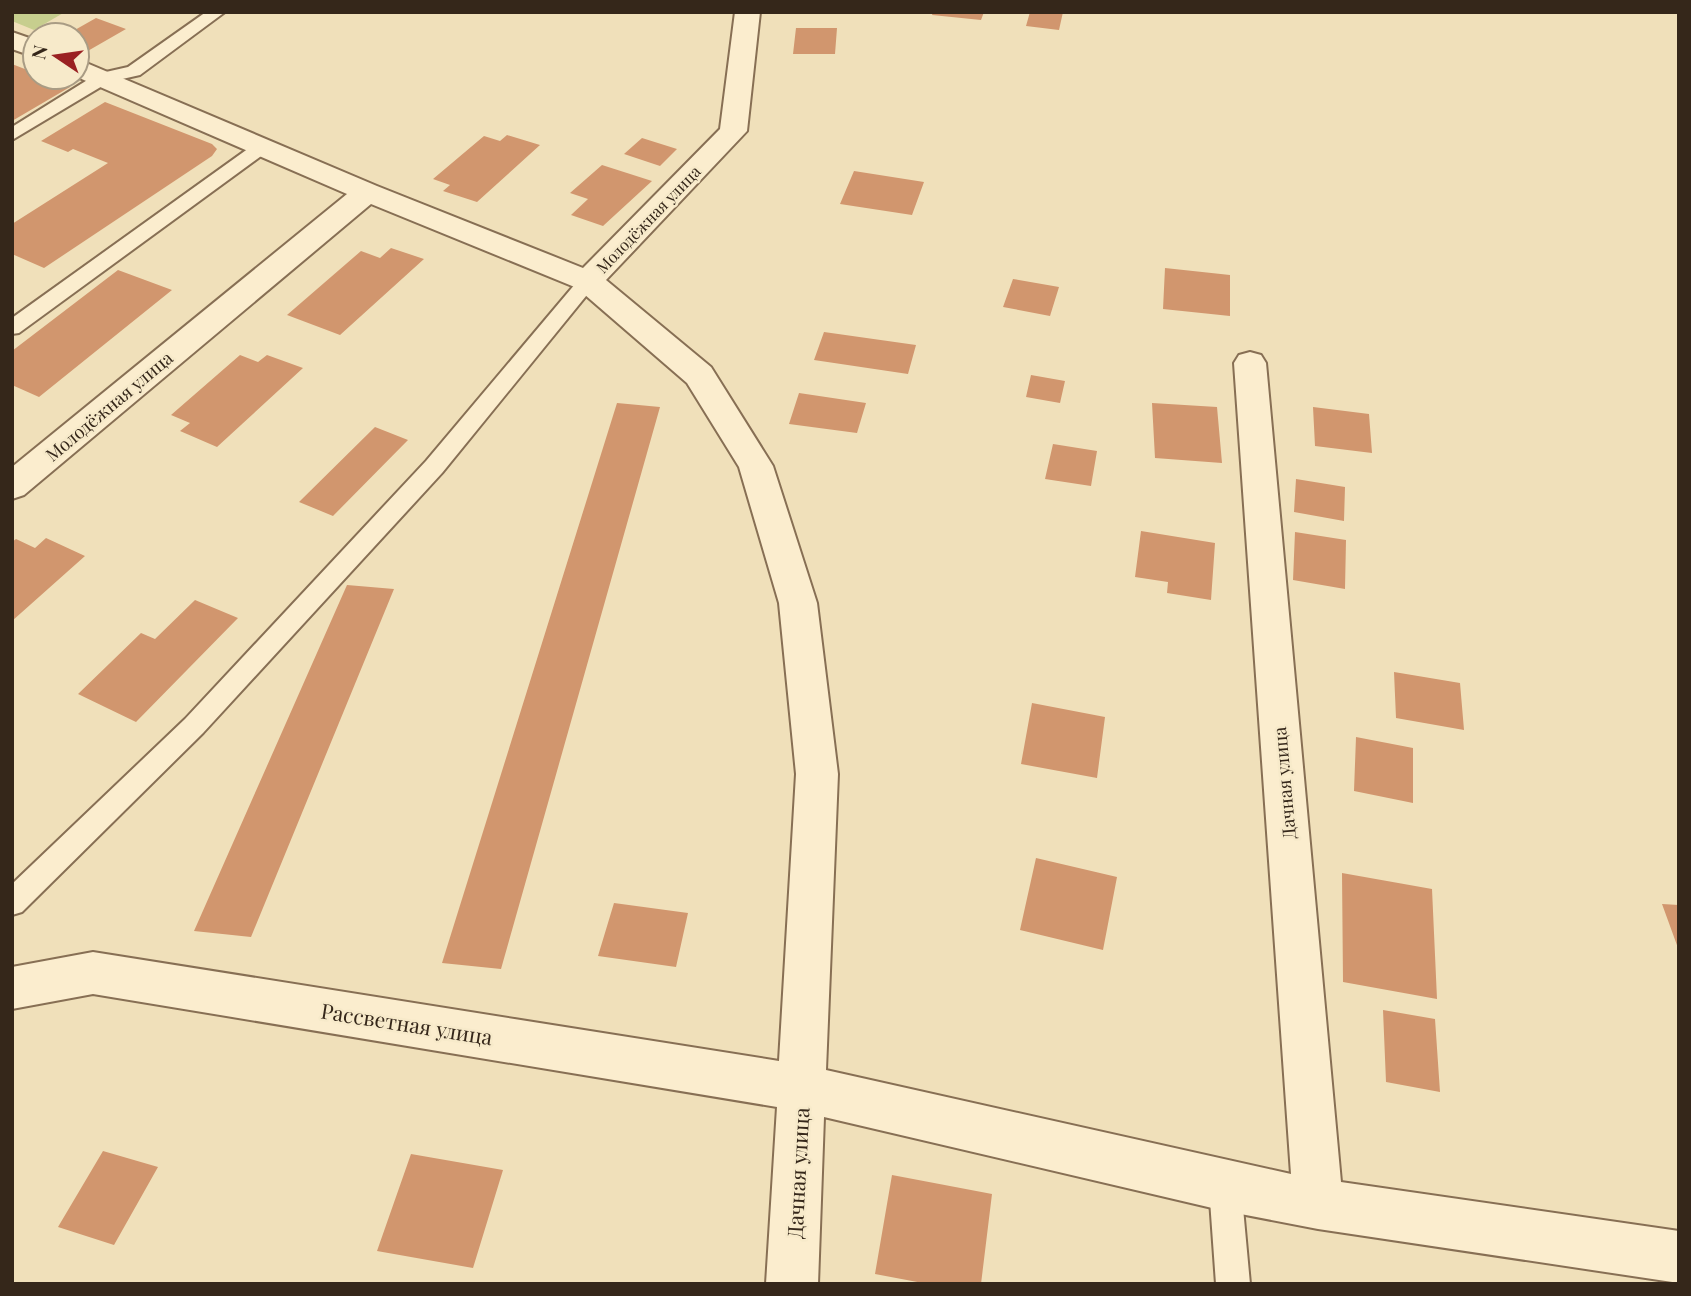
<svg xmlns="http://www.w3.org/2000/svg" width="1691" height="1296" font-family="'Playfair Display',serif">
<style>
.green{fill:#c7ce8e}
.building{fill:#d1966e}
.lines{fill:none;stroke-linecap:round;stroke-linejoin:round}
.lane-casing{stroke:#876f54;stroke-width:4}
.street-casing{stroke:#876f54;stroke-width:4}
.lane{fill:#fbedce;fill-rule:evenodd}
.street{fill:#fbedce;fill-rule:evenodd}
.labels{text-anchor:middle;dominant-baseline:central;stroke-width:5;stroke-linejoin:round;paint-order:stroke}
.far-street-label{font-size:16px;fill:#35271a;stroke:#f7eaca}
.street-label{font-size:18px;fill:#35271a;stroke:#f7eaca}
.near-street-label{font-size:21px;fill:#35271a;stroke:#f7eaca}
</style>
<rect width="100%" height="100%" fill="#f0e0ba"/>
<path class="green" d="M12,12h53l-31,18 -22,-9z"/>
<path class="building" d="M933,12h51l-3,8 -49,-5z
M1030,12h33l-4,18 -33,-4z
M96,18l30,11 -40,23 -9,-3v-14h-11z
M796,28h41l-2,26h-42z
M12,64l23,9v4h10l25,10 -58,34z
M105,102l107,42 5,5 -5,7 -168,112 -32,-14v-30l96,-61 -35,-14 -5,3 -27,-11z
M507,135l33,10 -63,57 -34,-11 7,-6 -17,-6 51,-43 16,5z
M642,138l35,11 -17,17 -36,-12z
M602,165l50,16 -49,45 -32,-11 17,-16 -18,-6z
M854,171l70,11 -12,33 -72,-11z
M391,248l33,11 -84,76 -53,-20 74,-64 19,7z
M1165,268l65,7v41l-67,-7z
M118,270l54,20 -133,107 -27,-12v-34z
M1013,279l46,8 -9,29 -47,-9z
M824,332l92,13 -8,29 -94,-14z
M240,355l18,7 9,-7 36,13 -86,79 -37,-16 10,-8 -19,-8z
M1031,375l34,6 -5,22 -34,-6z
M799,393l67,10 -9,30 -68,-9z
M617,403l43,4 -159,562 -59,-6z
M1152,403l65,4 5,56 -67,-5z
M1313,407l56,7 3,39 -57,-7z
M375,427l33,13 -75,76 -34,-14z
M1053,444l44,7 -6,35 -46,-7z
M1296,479l49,8 -1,34 -50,-9z
M1141,531l74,12 -4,57 -44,-7 1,-11 -33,-5z
M1295,532l51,8 -1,49 -52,-9z
M46,538l39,18 -73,65v-79l4,-3 19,9z
M347,585l47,4 -143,348 -57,-6z
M195,600l43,18 -102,104 -58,-28 63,-61 14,6z
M1394,672l66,11 4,47 -68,-12z
M1032,703l73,14 -8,61 -76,-14z
M1356,737l57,11v55l-59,-12z
M1036,858l81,19 -14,73 -83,-20z
M1342,873l90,16 5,110 -94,-17z
M614,903l74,10 -12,54 -78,-11z
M1662,904l17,1v43h-1z
M1383,1010l52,9 5,73 -54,-10z
M103,1151l55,16 -44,78 -56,-18z
M411,1154l92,16 -30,98 -96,-17z
M892,1175l100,19 -11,90h-53l-53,-10z"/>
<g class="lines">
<defs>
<path id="lane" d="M206,12h19l-85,63 -31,7 -97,58v-13l85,-53 31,-7z
M262,142l9,5 -3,4 -249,182 -7,1v-16l244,-175z
M588,275l7,2 3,4 -3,4 -153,188 -239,260 -181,179 -10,3v-31l173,-165 241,-258 155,-184z
M1225,1170l11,5 5,11 9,98h-34l-7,-98 5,-11z"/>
<path id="street" d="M735,12h25l-13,119 -141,149 105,87 62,99 44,137 21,171 -12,296 465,104 -57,-811 5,-8 11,-3 11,3 5,8 75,819 338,49v52l-361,-54 -93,-18 -401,-94 -6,167h-52l11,-177 -684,-113 -81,15v-42l81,-15 686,109 17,-287 -17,-171 -40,-136 -52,-84 -110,-95 -206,-84 -347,291 -12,4v-32l335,-273 -270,-117v-18l300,127 206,82 137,-139z
M12,32l23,8v17l-23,-8z"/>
</defs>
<use href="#lane" class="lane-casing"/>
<use href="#street" class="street-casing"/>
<use href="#lane" class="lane"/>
<use href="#street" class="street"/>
</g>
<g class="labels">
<g class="far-street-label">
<text transform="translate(648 219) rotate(-46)">Молодёжная улица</text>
</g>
<g class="street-label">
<text transform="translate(109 406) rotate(-40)">Молодёжная улица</text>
<text transform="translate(1284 783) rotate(-95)">Дачная улица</text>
</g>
<g class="near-street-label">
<text transform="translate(407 1023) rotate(9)">Рассветная улица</text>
<text transform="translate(797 1173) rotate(-87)">Дачная улица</text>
</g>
</g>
<rect width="1691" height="1296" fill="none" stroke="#35271a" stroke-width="28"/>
<g transform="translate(56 56) rotate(283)"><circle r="33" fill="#f7eaca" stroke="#a99c84" stroke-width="2"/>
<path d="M0-5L12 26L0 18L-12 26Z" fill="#9a2122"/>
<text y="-10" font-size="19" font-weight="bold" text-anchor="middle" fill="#35271a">N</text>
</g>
</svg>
